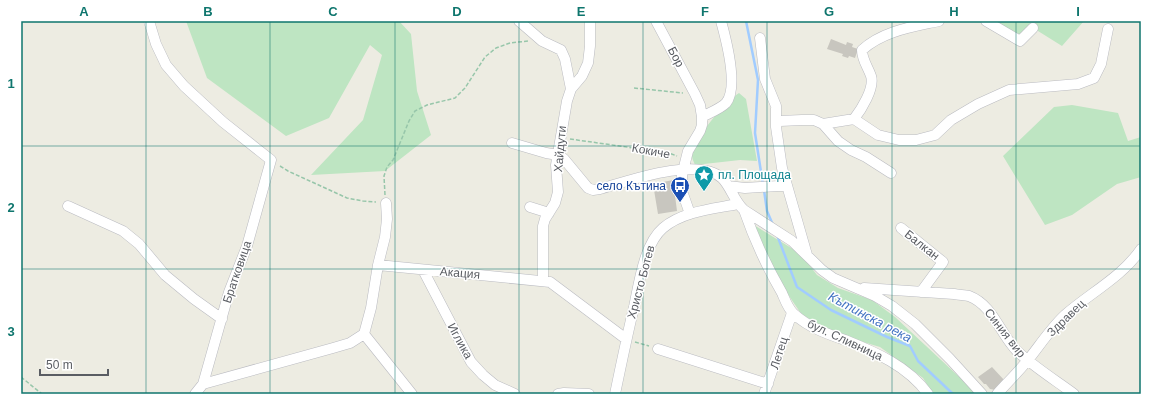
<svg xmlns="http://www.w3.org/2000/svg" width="1162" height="415" font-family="Arial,sans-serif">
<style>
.green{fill:#bee5c2}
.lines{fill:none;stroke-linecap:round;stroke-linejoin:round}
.stream{stroke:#a1ccff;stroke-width:2.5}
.building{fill:#c8c6bf}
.minor-casing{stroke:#babbc1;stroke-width:11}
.path{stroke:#97c6aa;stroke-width:1.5;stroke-dasharray:4 2;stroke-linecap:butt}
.minor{stroke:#fff;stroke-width:10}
.grid{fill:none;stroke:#0f766e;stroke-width:1;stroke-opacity:0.55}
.labels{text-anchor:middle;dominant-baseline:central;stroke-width:3;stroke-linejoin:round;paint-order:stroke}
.street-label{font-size:12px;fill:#5a5d63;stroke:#fff}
.culture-label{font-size:12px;fill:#0d838f;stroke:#fff;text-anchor:start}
.transit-label{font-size:12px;fill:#164399;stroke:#fff;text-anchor:end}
.water-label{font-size:13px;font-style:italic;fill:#4374c3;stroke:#fff}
.neatline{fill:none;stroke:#0f766e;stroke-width:1.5}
.grid-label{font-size:13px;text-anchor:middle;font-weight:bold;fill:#0f766e}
</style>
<rect width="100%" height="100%" fill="#edece2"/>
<path class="green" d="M186,21h213l12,13 6,57 14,44 -46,36 -74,4 52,-55 19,-65 -12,-10 -41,73 -43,18 -79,-58z
M992,21h92l-22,25 -32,-20 -11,11z
M739,93l7,6 11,62 -17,-1 -45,5c-1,-3 -3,-6 -3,-9 1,-17 33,-54 47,-63z
M1072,105l46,8 10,28 13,-4v40l-24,7 -45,31 -27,10 -42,-69 51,-49z
M754,225l47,29 16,21 21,13 34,12 23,17 75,70 5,7h-42l-10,-16 -43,-31 -44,-13 -34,-19 -15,-22 -20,-35z"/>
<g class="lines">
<path class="stream" d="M746,21l12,59 -3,53 8,52
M764,190l3,21 6,14
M777,235l20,52 34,23 56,27 23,9 8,15 35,33"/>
</g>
<path class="building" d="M831,39l15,6 1,-3 6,2 -1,3 6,2 -3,9 -6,-2 -1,2 -6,-2 1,-2 -16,-5z
M673,180l4,31 -19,3 -5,-30z
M992,367l13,14 -9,9 -6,-1 -4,-5h-2l-6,-7z"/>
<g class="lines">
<defs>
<path id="minor" d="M149,21l7,23 10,21 18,21 39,36 48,38 -24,86 -18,46 -26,92
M519,21l23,20 19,9 4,9 6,30
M656,21l39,73 5,11 2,12v8l-2,6 -12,20 -6,24v16l8,23
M986,21l34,20 13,-13
M760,38l5,41 11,27v21l6,41 25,87
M702,117c7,-4 18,-8 24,-14 13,-16 0,-64 -5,-82
M854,119l24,16 21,5h17l19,-5 16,-15 27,-16 31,-14 69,-6 16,-6 7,-14 7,-35
M777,123l3,-2 22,-1h12l9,4 15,17 13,9 15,7 25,16
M823,124l31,-5c7,-9 21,-31 17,-43 -3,-9 -9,-16 -9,-26 21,-19 50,-23 77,-29
M512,143l34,10 12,2 6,4 24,29 5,2 7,-1c28,-8 97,-33 122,-11 9,9 12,23 22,32l48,31 30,29 11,8 42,18 17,10 23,18 35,35 32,35
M728,186l17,2 33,-2h9
M68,206l55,25 16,13 26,31 29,24 28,20
M530,207l19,6
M744,210c10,29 23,57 38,83 3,7 6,16 12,21 14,13 33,20 51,26 30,12 63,26 83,54
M901,228l42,34 -22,30
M378,265l172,17 76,57
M423,270l48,92 12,13 12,10 20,9
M543,280v-54l2,-7 10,-16 3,-11 -2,-27 11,-64 4,-12 11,-13 6,-13 2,-17v-25
M864,288l90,6c5,1 10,1 15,2 24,9 31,38 48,55 17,16 38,29 57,43
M364,334l48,60
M658,349l110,35
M195,394l8,-10 130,-36 17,-5 14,-9 7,-26 7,-43 7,-28 2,-18 -1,-16
M558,394l6,-1 25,1
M615,394c6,-29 12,-58 19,-87 5,-23 10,-63 29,-79 20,-17 50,-19 75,-24
M764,394l28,-81
M997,394c10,-11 21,-22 31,-34 12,-15 23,-32 37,-45 25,-22 57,-38 76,-66"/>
</defs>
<use href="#minor" class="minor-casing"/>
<path class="path" d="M634,88l49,5
M570,139l99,14 8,3
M280,166l8,5 59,27 16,3 13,1
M385,195l-1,-19 3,-9 6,-7 16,-39 6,-10 12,-6 28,-7 10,-10 20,-31 11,-9 14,-5 18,-2
M635,342l14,4
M21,377l21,17"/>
<use href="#minor" class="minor"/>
</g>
<path class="grid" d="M146,21v373M270,21v373M395,21v373M519,21v373M643,21v373M767,21v373M892,21v373M1016,21v373M21,146h1120M21,269h1120"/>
<defs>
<symbol id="sight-pin" viewBox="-11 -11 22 30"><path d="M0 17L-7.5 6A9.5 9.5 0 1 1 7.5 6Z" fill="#0f9aa8" stroke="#fff"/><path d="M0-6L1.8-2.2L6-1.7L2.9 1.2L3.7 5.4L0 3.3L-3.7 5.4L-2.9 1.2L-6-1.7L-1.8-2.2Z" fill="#fff"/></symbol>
<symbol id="bus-pin" viewBox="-11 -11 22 30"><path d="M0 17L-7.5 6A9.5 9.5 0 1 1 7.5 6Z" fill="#1a4fb4" stroke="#fff"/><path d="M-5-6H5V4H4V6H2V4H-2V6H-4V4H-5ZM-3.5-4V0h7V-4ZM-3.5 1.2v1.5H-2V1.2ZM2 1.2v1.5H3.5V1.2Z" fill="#fff"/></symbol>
</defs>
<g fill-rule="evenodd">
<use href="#sight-pin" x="693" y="164" width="22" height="30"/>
<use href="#bus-pin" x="669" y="175" width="22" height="30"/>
</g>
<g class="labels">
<g class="street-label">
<text transform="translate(676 57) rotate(62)">Бор</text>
<text transform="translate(560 149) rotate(-85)">Хайдути</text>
<text transform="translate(651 151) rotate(10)">Кокиче</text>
<text transform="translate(922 245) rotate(38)">Балкан</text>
<text transform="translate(237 272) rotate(-71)">Братковица</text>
<text transform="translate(460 273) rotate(5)">Акация</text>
<text transform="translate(641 282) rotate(-75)">Христо Ботев</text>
<text transform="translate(1066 318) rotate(-44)">Здравец</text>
<text transform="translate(1005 333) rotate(52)">Синия вир</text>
<text transform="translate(845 340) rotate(25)">бул. Сливница</text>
<text transform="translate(460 341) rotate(61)">Иглика</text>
<text transform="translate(779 353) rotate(-72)">Летец</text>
</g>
<g class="culture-label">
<text x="718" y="175">пл. Площада</text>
</g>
<g class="transit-label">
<text x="666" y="186">село Кътина</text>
</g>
<g class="water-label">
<text transform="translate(870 317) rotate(28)">Кътинска река</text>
</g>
</g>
<rect width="1162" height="415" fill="none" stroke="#ffffff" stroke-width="44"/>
<path d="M40 369v6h68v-6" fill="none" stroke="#5a5d63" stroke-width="2"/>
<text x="46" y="369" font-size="12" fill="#5a5d63" stroke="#ffffff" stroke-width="3" paint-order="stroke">50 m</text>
<rect x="22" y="22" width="1118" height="371" class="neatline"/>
<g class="grid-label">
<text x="84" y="16">A</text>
<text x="208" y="16">B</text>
<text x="333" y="16">C</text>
<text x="457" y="16">D</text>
<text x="581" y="16">E</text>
<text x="705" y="16">F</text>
<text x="829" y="16">G</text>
<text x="954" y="16">H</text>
<text x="1078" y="16">I</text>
<text x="11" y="88">1</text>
<text x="11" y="212">2</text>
<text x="11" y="336">3</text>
</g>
</svg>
